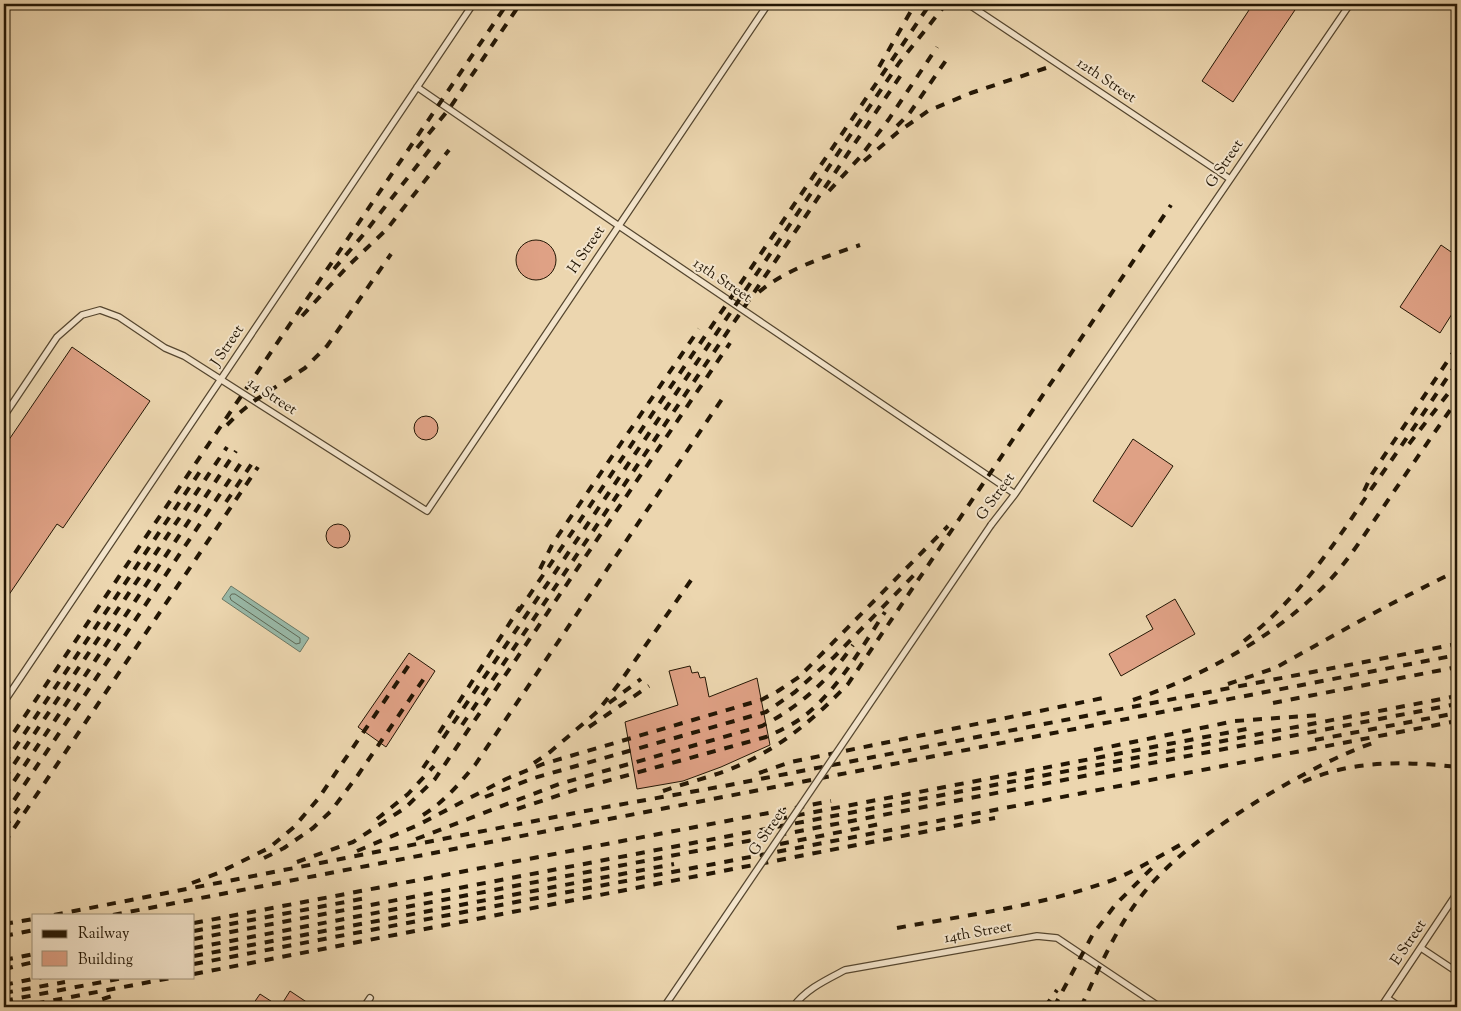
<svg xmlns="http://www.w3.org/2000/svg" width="1461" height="1011" font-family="'Sorts Mill Goudy',serif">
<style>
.water{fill:#99b9a8;stroke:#6a7866}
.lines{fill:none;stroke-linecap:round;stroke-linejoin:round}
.shore{stroke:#5e6856;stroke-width:1}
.building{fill:#dfa185;stroke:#231604}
.service-casing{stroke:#55462f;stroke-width:8}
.service{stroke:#f3e4cb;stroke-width:5.5}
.rail{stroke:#231604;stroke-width:4;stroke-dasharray:9 9;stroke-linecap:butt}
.service-bridge-casing{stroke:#55462f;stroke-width:8;stroke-linecap:butt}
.service-bridge{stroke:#f3e4cb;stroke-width:5.5}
.labels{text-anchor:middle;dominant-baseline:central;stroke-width:4;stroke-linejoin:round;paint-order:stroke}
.street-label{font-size:15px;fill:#231604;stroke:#f3e4cb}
</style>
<rect width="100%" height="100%" fill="#ecd6af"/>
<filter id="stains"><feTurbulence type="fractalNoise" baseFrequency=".004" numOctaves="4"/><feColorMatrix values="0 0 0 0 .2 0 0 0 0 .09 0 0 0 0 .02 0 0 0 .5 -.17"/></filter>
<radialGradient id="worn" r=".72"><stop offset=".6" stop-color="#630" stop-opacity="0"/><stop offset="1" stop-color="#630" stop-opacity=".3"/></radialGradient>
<path class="water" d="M231,586l78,52 -9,14 -78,-53z"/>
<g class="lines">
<path class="shore" d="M232,594h3l65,44v5l-4,1 -65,-44 -1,-3z"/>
</g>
<path class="building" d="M1253,4h46l-66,98 -31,-21z
M516 260a20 20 0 1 1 40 0a20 20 0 1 1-40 0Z
M1441,245l16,11v50l-17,27 -40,-26z
M72,347l78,54 -87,127 -6,-4 -53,78v-155z
M414 428a12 12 0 1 1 24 0a12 12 0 1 1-24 0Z
M1133,439l40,27 -41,61 -39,-26z
M326 536a12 12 0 1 1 24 0a12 12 0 1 1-24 0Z
M1175,599l20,35 -74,42 -12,-22 44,-25 -7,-13z
M409,653l26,18 -49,76 -28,-20z
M690,666l2,7 6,-1 2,6 5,-1 4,20 48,-19 13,67 -49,22 -38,14 -46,8 -12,-67 53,-17 -9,-34z
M290,991l24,16h-63l9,-13 20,13z"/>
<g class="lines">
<defs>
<path id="service" d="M968,4l262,175
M417,87l202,139 396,268
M4,416l53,-79 25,-22 18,-5 19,7 46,31 19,8 243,155 341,-507
M991,525l24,-31 335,-490
M4,702l469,-698
M1421,948l36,24
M1387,998l13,9
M364,1007l6,-9
M793,1007c13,-18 33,-27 52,-37l192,-34 20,2 103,69
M1381,1007l76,-114"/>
</defs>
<use href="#service" class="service-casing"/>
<use href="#service" class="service"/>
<path class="rail" d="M879,67l36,-63
M897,126l12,-12 40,-58
M417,148l32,-39 71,-105
M864,161l34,-29 30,-21 43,-18 81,-27
M829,191l32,-35 28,-37 48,-72
M334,269l29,-34 71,-91
M759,292c29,-24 66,-35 101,-47
M302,316l46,-50 39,-37 62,-79
M227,425l10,-10 17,-14 51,-33 22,-22 64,-92
M1409,444l48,-62
M1364,491l8,-17 85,-127
M226,502l27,-40
M540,569l13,-26 146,-214
M518,612l412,-608
M1244,641c53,-41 91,-97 128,-153 29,-41 57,-83 85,-125
M1228,684l47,-16 110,-61 69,-35
M1133,700c70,-24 144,-64 195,-118 20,-21 36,-47 52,-70 25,-37 50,-73 75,-109
M609,703l32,-24
M1273,703l184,-36
M462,725l441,-653
M589,727l60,-41
M439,733l81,-126
M1315,740l142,-27
M4,747c167,-248 335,-495 503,-743
M1094,750l141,-29 86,-6
M534,763l16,-11 47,-40 21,-27 78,-112
M4,764l197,-294
M423,768l476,-705 47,-59
M759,773l32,-11 317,-65
M4,779l223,-332
M1303,782c48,-22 102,-21 154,-15
M663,791c25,-9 53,-15 77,-26 44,-20 75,-47 108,-81l323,-479
M4,796l232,-345
M485,797l49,-19 232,-66 29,-20 39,-35 83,-85
M517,809l64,-21 185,-51c13,-6 26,-12 37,-20 34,-26 59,-70 82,-105
M4,815l241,-358
M423,815c21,-13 36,-31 52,-50l249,-369
M377,819l31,-25 26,-28
M778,819l474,-91
M4,828l15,-20
M416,839l143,-55 203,-58c37,-19 67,-46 91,-81
M4,843l254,-376
M780,844l105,-21
M357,851l61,-26 88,-46 37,-15 218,-64 17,-9 21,-14 149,-151
M264,858l20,-10 29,-20 18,-17 27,-36 69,-101
M297,862l56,-20 52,-34 30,-29 295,-436
M192,883l26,-10 51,-25 25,-21 24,-28 93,-137
M54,915l547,-107 123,-22 733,-142
M113,915l1344,-260
M194,923l637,-122
M4,924l30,-5
M897,928c70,-13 142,-22 210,-46 26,-9 50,-25 75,-38
M194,931l172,-33
M4,936l30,-6
M194,939l1263,-243
M194,948l1263,-244
M194,956l480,-92
M4,960l30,-6
M194,964l1263,-243
M4,969l30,-7
M194,974l801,-156
M4,985l38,-8
M4,993l61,-11
M4,1001l124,-24
M18,1007l158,-30
M86,1007l11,-6 21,-7
M1045,1007l12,-17
M1054,1007l39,-73 23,-30 42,-42
M1081,1007c20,-43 39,-89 72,-125 31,-34 71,-60 111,-85 36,-21 73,-42 112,-55"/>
<defs>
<path id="service-bridge" d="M664,1007l327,-482"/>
</defs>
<use href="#service-bridge" class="service-bridge-casing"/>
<use href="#service-bridge" class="service-bridge"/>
</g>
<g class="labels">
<g class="street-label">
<text transform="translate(1106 81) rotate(34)">12th Street</text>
<text transform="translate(1225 164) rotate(-56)">G Street</text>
<text transform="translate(587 250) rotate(-56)">H Street</text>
<text transform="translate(722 281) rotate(34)">13th Street</text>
<text transform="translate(228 346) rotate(-56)">J Street</text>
<text transform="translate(272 397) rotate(33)">14 Street</text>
<text transform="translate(996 497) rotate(-54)">G Street</text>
<text transform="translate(768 832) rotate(-56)">G Street</text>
<text transform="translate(978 933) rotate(-10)">14th Street</text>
<text transform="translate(1409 943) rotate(-56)">E Street</text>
</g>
</g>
<rect width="1461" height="1011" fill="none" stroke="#ecd6af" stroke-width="20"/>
<rect x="5" y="5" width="1451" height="1001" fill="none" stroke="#231604" stroke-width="2.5"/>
<rect x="10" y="10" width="1441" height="991" fill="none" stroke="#231604"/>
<rect x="32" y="914" width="162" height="65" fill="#f3e4cb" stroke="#a0927b"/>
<rect x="42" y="930" width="25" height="8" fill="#231604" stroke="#a0927b"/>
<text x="78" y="938" font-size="15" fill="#231604">Railway</text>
<rect x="42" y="951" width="25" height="15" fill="#dfa185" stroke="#a0927b"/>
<text x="78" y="964" font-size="15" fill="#231604">Building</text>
<rect width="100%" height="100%" filter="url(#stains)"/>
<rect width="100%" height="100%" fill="url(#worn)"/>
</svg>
